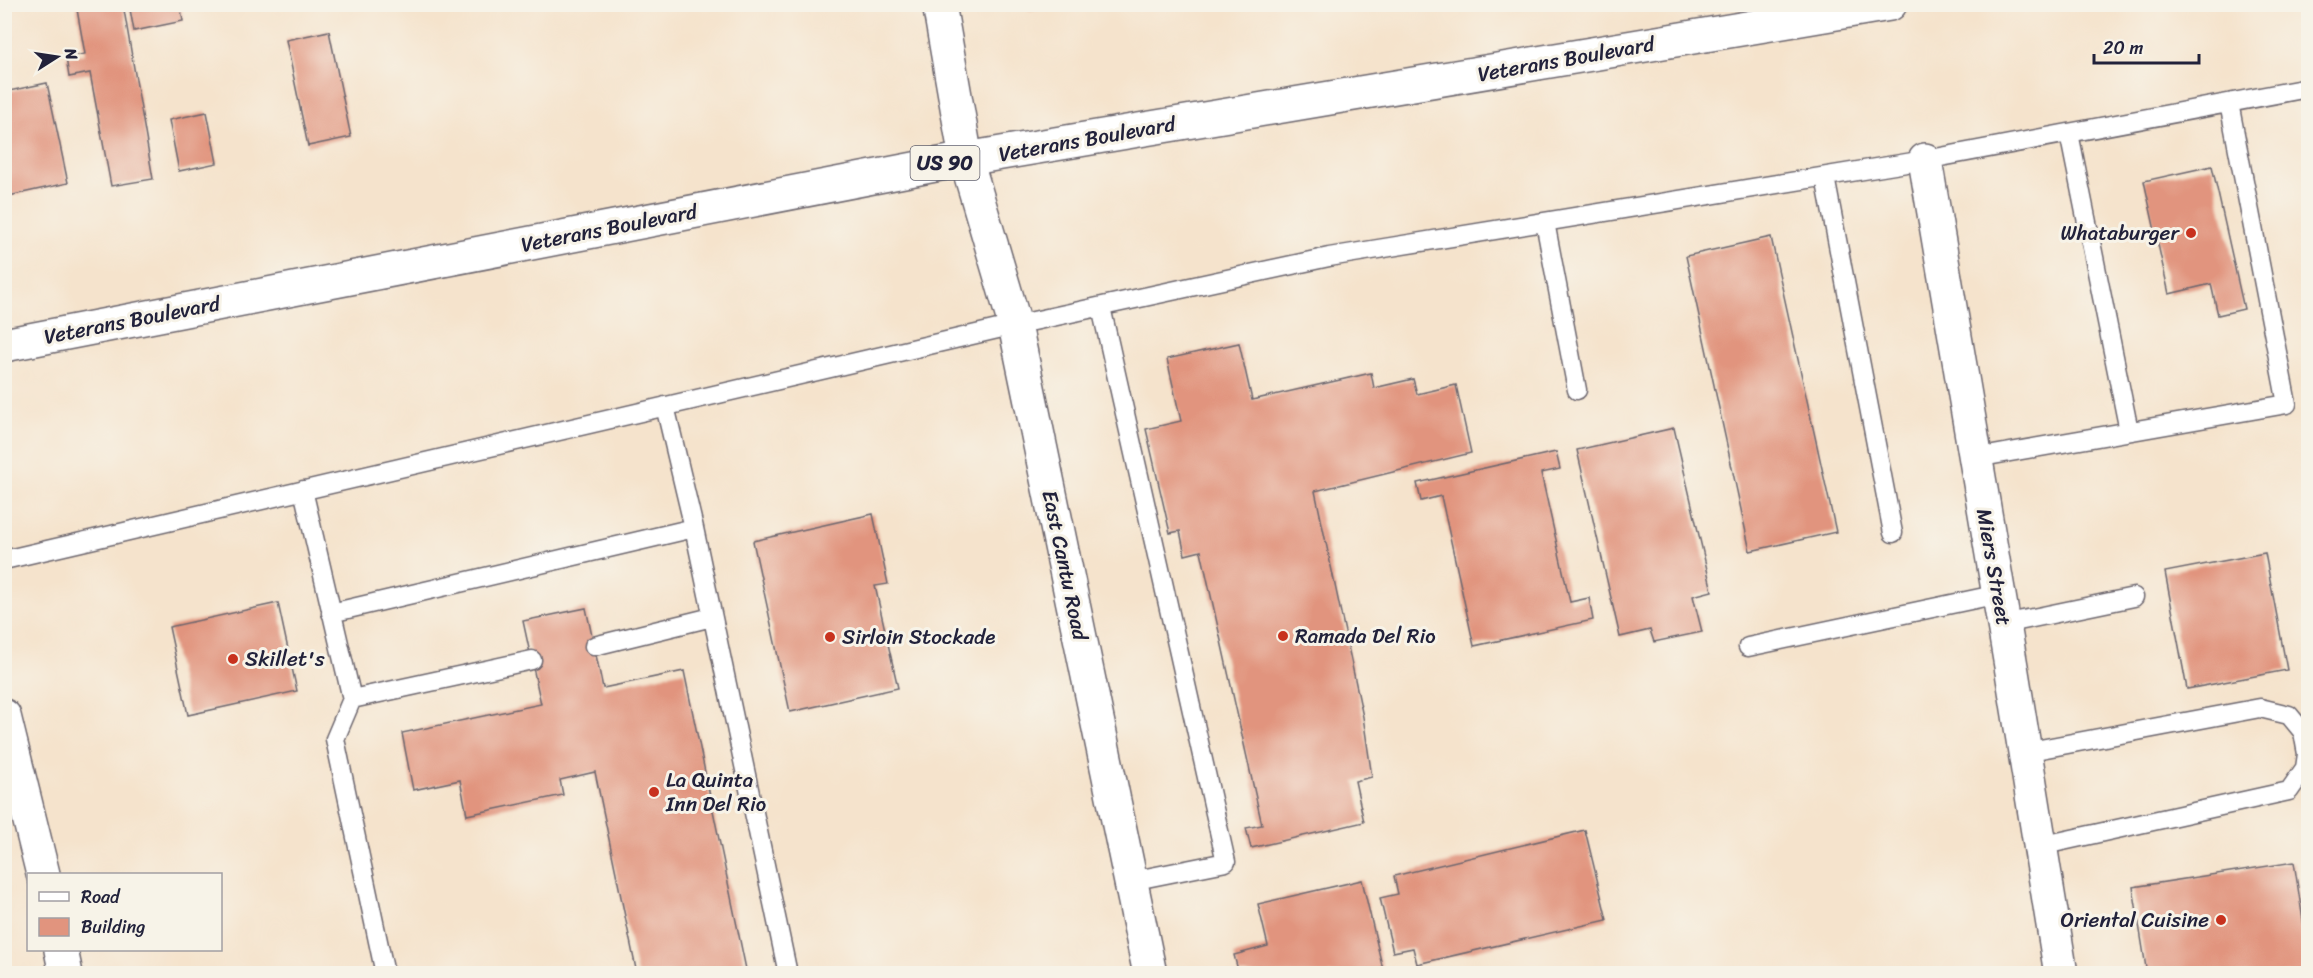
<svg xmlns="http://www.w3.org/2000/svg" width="2313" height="978" font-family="Sriracha,sans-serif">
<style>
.building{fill:#e1947e}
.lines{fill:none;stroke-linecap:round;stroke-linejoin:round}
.service-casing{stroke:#6c666e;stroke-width:21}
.minor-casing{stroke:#6c666e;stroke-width:36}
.tertiary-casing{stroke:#6c666e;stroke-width:36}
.primary-casing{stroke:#6c666e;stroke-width:36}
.service{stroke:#fff;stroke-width:18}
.minor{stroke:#fff;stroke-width:33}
.tertiary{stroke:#fff;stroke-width:33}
.primary{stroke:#fff;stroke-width:33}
.poi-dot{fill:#c8321e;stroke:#f7f3e8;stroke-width:2}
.labels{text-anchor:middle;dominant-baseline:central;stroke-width:6;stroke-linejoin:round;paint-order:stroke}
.shield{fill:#f7f3e8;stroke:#62616f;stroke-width:1.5}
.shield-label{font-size:20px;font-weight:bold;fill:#22223b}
.street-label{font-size:21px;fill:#22223b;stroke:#f7f3e8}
.poi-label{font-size:21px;fill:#22223b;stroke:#f7f3e8;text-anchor:start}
</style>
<rect width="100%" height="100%" fill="#f7f3e8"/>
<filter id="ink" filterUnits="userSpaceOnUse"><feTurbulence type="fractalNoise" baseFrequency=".0167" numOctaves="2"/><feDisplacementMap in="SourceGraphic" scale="12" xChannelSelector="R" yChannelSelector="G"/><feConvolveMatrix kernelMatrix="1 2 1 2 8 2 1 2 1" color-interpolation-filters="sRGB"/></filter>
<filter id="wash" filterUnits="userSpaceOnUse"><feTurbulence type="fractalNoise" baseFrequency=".008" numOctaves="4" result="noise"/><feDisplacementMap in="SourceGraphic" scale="24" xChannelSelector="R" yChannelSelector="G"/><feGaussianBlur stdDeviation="1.35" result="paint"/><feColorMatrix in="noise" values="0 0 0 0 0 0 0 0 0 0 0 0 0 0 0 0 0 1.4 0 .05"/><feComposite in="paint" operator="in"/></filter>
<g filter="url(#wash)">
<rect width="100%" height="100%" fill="#f5e3cc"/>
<g id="blocks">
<path class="building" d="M76,4h47l30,175 -42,7 -21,-113 -21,4 -3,-20 19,-3z
M129,4h51l3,17 -49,10z
M1028,4h22v2l-21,4z
M329,31l22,106 -43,9 -22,-106z
M47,83l21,100 -64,14v-105z
M207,112l10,51 -38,8 -10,-51z
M2212,166l32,143 -26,6 -7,-31 -42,10 -25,-113z
M1771,237l65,295 -86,19 -64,-295z
M1239,343l13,57 119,-27 3,15 39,-9 4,15 39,-9 15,68 -156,38 48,226 9,60 -17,4 9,41 -113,26 -5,-20 16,-3 -61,-274 -16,4 -5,-24 -10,2 -24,-104 35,-8 -14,-62z
M1674,428l38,163 -19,5 9,36 -48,10 -4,-12 -30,7 -43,-187z
M1556,452l4,17 -19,4 29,129 19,-4 4,22 -119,26 -33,-150 -20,5 -4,-18z
M873,514l15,70 -13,2 23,102 -108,24 -37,-171z
M2265,553l22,117 -100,19 -22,-117z
M278,603l19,88 -109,24 -19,-88z
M586,608l17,80 81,-17 63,303h-110l-42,-202 -35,8 3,15 -96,20 -7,-35 -47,10 -11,-57 139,-29 -18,-83z
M1585,830l22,90 -190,44 -4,-16 -20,4 -13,-54 18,-4 -4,-18z
M2294,862l14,91v21h-161l-14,-87z
M1362,880l22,94h-145l-5,-19 34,-9 -10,-42z"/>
</g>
</g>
<g filter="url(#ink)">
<use href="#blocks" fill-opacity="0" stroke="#6c666e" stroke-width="1.5"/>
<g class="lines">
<defs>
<path id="service" d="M2069,133l60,298
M1825,177l68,356
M1545,222l32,168
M1101,307l125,555 -95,19
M665,406l29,122 94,446
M1976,458l311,-54 -58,-301
M303,490l49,209 -17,40 50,235
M4,560l1011,-235 314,-68 596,-97 383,-72
M331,613l363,-85
M2004,624l130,-27
M594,646l118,-29
M1748,647l251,-53
M352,699l180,-39
M2025,752l235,-44 29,7 14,17 4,22 -2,14 -16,23 -249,55"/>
<path id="minor" d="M1925,160l87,512 49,302
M4,716l39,158
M61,950l5,24"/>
<path id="tertiary" d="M939,4l27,155 49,166 135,649"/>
<path id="primary" d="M4,345l962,-186 924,-155"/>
</defs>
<use href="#service" class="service-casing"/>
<use href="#minor" class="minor-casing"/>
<use href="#tertiary" class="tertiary-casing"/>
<use href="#primary" class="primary-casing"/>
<use href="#service" class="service"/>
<use href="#minor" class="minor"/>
<use href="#tertiary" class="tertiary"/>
<use href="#primary" class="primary"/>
</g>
</g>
<g class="poi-dot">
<circle cx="2191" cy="233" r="6"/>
<circle cx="1283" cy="636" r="6"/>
<circle cx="830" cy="637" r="6"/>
<circle cx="233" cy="659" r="6"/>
<circle cx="654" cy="792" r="6"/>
<circle cx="2221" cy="920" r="6"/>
</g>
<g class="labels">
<rect class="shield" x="910.5" y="146" width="69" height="34" rx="4.5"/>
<g class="shield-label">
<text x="945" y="163">US 90</text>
</g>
<g class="street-label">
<text transform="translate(1566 59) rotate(-10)">Veterans Boulevard</text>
<text transform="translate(1087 139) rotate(-10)">Veterans Boulevard</text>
<text transform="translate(609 228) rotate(-11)">Veterans Boulevard</text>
<text transform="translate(132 320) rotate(-11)">Veterans Boulevard</text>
<text transform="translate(1065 565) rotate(78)">East Cantu Road</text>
<text transform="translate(1994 567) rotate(80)">Miers Street</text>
</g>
<g class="poi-label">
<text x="2179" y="233" text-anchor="end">Whataburger</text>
<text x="1295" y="636">Ramada Del Rio</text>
<text x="842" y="637">Sirloin Stockade</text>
<text x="245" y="659">Skillet's</text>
<text x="666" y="780">La Quinta<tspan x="666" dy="24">Inn Del Rio</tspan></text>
<text x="2209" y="920" text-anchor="end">Oriental Cuisine</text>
</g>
</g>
<rect width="2313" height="978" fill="none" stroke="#f7f3e8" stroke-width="24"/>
<rect x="27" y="873" width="195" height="78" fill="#f7f3e8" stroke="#a29fa3" stroke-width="1.5"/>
<rect x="39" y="892" width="30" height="9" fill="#ffffff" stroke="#a29fa3" stroke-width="1.5"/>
<text x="81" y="903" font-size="18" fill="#22223b">Road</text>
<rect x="39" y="918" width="30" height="18" fill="#e1947e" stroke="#a29fa3" stroke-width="1.5"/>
<text x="81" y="933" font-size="18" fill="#22223b">Building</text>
<g transform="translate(57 57) rotate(78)" stroke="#f7f3e8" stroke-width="4.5" paint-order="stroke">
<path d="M0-4.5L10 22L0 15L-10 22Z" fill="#22223b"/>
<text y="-9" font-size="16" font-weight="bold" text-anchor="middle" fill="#22223b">N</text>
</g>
<path d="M2094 54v9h105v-9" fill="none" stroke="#22223b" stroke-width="3"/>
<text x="2103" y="54" font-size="18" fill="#22223b" stroke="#f7f3e8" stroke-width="4.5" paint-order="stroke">20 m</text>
</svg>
